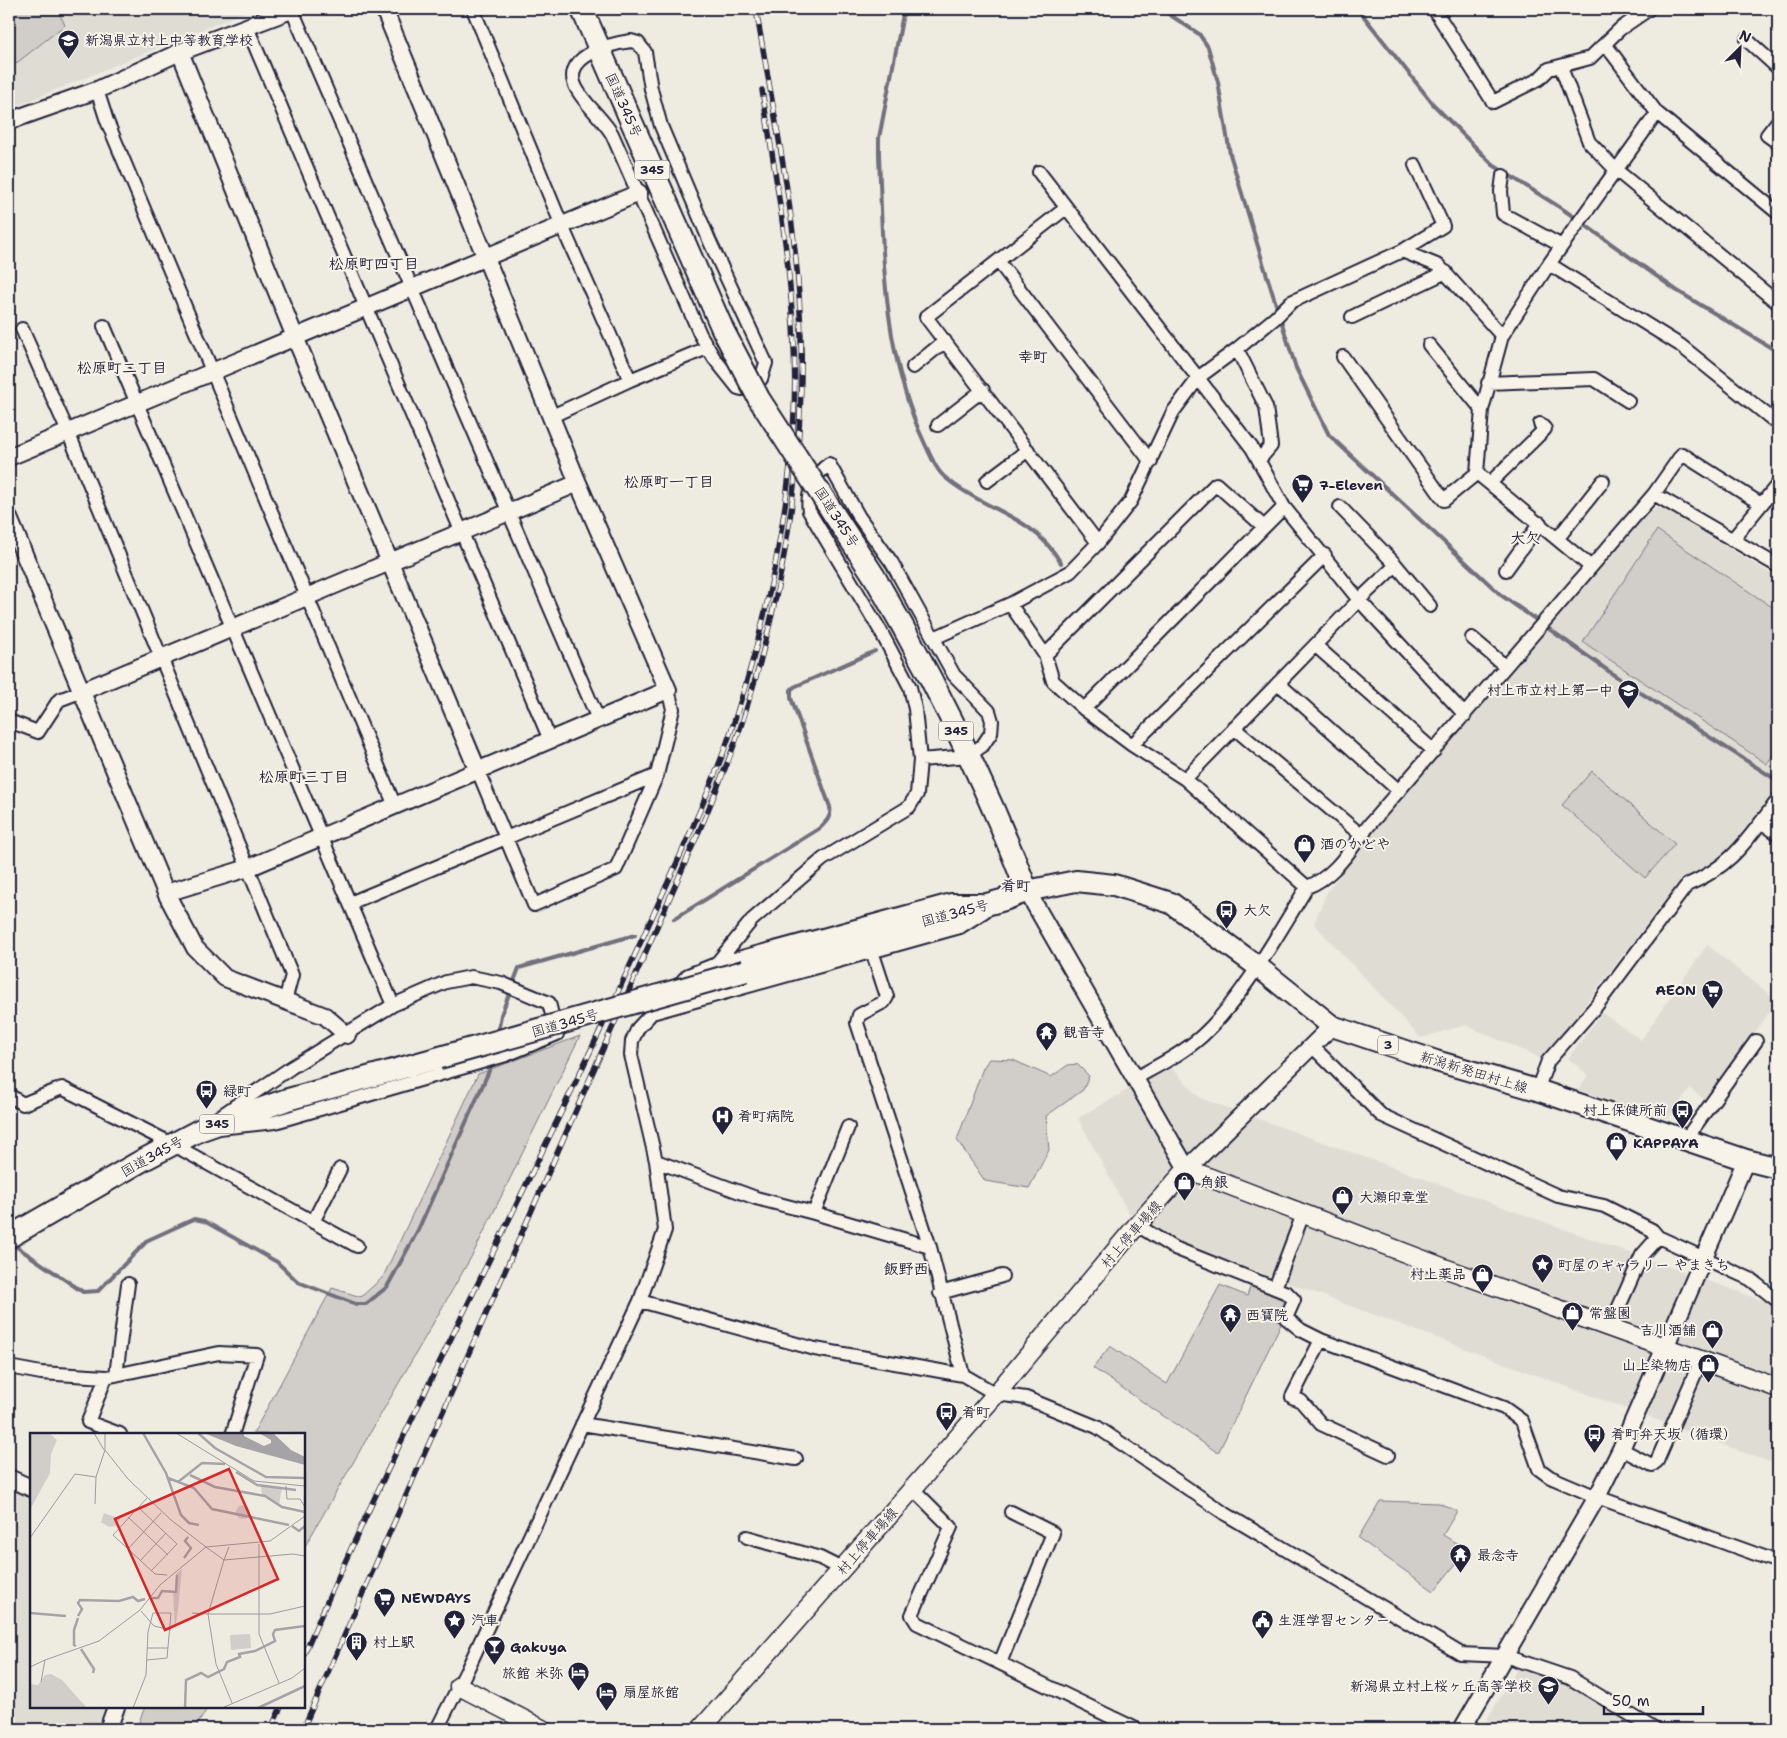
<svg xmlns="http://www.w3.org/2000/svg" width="1787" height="1738" font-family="'Shantell Sans','Klee One',sans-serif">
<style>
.built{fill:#dfdcd4}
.green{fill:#d1cdc9;stroke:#7a7882}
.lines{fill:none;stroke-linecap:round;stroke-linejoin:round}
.stream{stroke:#716f7b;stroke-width:4}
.minor-casing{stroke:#22223b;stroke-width:16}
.tertiary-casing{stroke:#22223b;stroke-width:20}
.secondary-casing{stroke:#22223b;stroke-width:21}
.primary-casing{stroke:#22223b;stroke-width:24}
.trunk-casing{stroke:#22223b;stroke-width:25}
.minor{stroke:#f7f3e8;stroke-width:12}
.tertiary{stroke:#f7f3e8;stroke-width:16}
.secondary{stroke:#f7f3e8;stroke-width:18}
.primary{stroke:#f7f3e8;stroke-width:20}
.trunk{stroke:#f7f3e8;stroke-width:21}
.rail-casing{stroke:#22223b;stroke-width:5.5}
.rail{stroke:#f7f3e8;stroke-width:4;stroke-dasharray:11;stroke-linecap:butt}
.trunk-bridge-casing{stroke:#22223b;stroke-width:25;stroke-linecap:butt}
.trunk-bridge{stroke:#f7f3e8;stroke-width:21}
.labels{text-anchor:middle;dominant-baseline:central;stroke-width:4;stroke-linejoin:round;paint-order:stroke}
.shield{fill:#f7f3e8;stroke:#62616f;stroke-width:1}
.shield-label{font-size:12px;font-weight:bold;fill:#22223b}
.poi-label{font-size:14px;font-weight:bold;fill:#22223b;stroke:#f7f3e8;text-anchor:start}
.street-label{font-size:14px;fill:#22223b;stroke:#f7f3e8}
.neighbourhood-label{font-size:15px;font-weight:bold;fill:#22223b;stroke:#f7f3e8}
.inset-river{fill:none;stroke:#a6a3a6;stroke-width:2.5}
.inset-road{fill:none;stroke:#9c9b9f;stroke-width:1}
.view{fill:#d62828;fill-opacity:0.15;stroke:#d62828;stroke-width:2.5}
.inset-edge{fill:none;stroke:#22223b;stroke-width:2.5}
</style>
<rect width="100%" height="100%" fill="#eeebe1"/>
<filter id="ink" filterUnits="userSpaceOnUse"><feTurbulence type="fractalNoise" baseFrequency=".02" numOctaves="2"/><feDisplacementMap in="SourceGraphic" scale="10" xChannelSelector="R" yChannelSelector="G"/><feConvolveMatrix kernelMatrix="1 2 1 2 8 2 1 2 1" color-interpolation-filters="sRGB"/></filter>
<g filter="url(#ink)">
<path class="built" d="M9,9h243l-243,100z
M1660,506l118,72v210l-54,66 -26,22 -20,7 -135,176 -78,-34 -44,13 -107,-114 13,-32 53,-68 268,-311z
M1707,945l71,56 -73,99 -15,-12 -22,31 -90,-29 10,-15 -20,-17 34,-45 39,27z
M1170,1066l30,32 578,208v159l-594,-221 -56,-32 -50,-94z
M9,1486l22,10v211h75l-11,22h-71l-15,-11z
M1517,1668l44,12 79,49h-158z"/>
<path class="green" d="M9,9h48l8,16 -56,44z
M1657,530l121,81v136l-11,17 -184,-122z
M1592,771l83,73 -30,34 -83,-73z
M580,1036l-107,218 -169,294v-114h-51l79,-146 29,9 22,-20 95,-203z
M989,1059l24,1 38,17 17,-12 9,-1 12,12 -6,14 -37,26 3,34 -20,38 -44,-7 -28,-41 26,-72z
M1220,1285l27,11 4,-11 37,16 -7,23 -63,129 -125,-85 17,-22 57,38z
M1380,1501l59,2 18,8 -14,24 24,15 -33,41 -76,-53z
M145,1707h63l-13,22h-59z"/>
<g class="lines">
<path class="stream" d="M904,9l-25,129v17c4,98 3,199 46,289 6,12 11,27 22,35 40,33 85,35 114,84
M1161,9l38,25 9,13 10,35 12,72 33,109 33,105 33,67 172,160 123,87 154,99
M1358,9l75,95 60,61 71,45 112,80 102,62
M674,919l146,-91c6,-6 12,-12 10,-21l-39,-109v-8l3,-3 81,-36
M498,1033l3,-18 18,-47 116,-33
M11,1243l72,49 15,-1 50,-51 46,-21 10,2 73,41 21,20 58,22h10l21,-17 31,-57 75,-168"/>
<defs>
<path id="minor" d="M473,9l89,217 68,154
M1434,9l59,93 46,-23 10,-10 41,-11 30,-29 29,-20
M292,10l306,709
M247,27l303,713
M1747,40l31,28
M631,41l7,2 7,9 6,37 10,37 49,116 56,121 -5,16 -19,10 -4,-1 -24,-30 -14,-24 -88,-200c-10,-16 -25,-28 -34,-43 -21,-33 30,-47 53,-50z
M1605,44l52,69 121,100
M1561,67l28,75 27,28 162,133
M97,90l10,31c94,229 193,456 288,685
M1778,121l-11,14 11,8
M1415,165l28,61 -41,25 37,15 63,70
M1039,172l213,276 32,59 75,93 106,115
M1503,176l-2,15 2,23 59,32
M1066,208l-140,109 172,226
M998,261l153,201
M1549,264l131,81 92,74 6,1
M1352,317l94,-45
M104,326l289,679
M22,329l46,103 224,543 -7,26
M1429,345l53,65
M1237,349l38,-31 16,-16 111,-51
M1343,357l101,143 33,-27
M913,367l32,-26
M1488,383l106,-4 34,22
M552,416l78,-36 77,-32
M938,425l45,-35
M987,481l41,-31
M1490,483l55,-54 -5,-5
M1654,494l28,-40 79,50
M1558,538l45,-57
M1732,540l46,-56
M1396,565l34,41
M1591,567l-114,-94 5,-63 20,-74 47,-72 108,-151
M1506,570l34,-47
M1010,604l35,51 8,26 31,28 48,36 53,34 122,108
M934,638l76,-34 60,-32 28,-29 33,-42 42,-89 26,-35 38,-28 29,58 5,39 -12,14
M1472,638l33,28
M1315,645l119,106
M1045,655l171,-171 47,42
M1278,683l121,108
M1084,709l200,-202
M9,721l29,11 21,-32 21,-8
M1234,728l127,107
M1132,745l193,-190
M478,771l56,134 82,-36 41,-94 16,-66 -5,-19
M1185,779l174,-179 37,-35 -56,-58
M1761,822l17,12
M350,903l307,-128
M872,951l15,46 -3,5 -25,13 -2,8 73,224 33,128
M716,964l36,-44 71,-61 86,-52 8,-13 3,-34 -5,-51 -5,-22 -30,-57 -71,-119c-3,-17 6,-38 20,-47l30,53 33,46 62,112 35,36 3,10 -1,12 -8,12 -14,11 -49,4
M471,977l30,6 48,20 8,31 -51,21 -231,67 -75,8 92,-63 101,-62 53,-23z
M652,1013l308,-86 25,-16
M1312,1046l69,69 177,81 46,10 48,24 6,7 92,42 28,22
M1134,1079c23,-13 48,-25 68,-43 40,-37 76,-102 105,-149 29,-11 44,-39 63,-63l284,-330 124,72
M1537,1090l11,-29 49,-56 90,-120c47,-20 61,-47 91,-85
M9,1095l14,9 39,-16 110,56 185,102
M1685,1140l71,-99
M656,1161l100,37 58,15 116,34
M814,1213l34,-86
M313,1222l27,-53
M1137,1225l35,22 115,46 7,7 -8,18 15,12 20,10 183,68 18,13 17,48 11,8 47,20 181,65
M1275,1288l28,-74
M940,1293l62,-17
M640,1301l175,48 148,26 33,19 30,4 71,29 127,86 237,141 44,2 65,22 84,51
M1610,1327l32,-72 16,-18
M1321,1340l-29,57 9,4 20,23 67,31
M9,1367l32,6 65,4 113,-24 38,2 -24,77
M116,1375l12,-91
M106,1377l-18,45 32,12
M582,1424l214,35
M1621,1449l31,16 5,-4 44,-101
M913,1489l38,38 -39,88 5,8 219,106
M747,1537l73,21 22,11
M1000,1663l53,-130 -42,-21
M437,1729l31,-61 172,-367 25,-71 -9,-69 -25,-106 1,-14 6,-13 14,-15 36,-38 28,-11 235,-64h30"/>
<path id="tertiary" d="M180,52l115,285 183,434
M9,121l88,-31 83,-38 114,-43
M9,457l630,-264
M9,518l157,375 29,55 30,30 100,38 22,19
M80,692l498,-209
M1027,891l160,278 145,-143
M166,893l82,-25 420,-178 -90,-207 -194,-474
M9,1478l22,10
M108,1729l8,-22
M1462,1729l135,-232 24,-48 125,-289"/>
<path id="secondary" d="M459,1686l83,43
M701,1729l295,-335 141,-169 50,-56 260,100 331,119"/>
<path id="primary" d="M1027,891l49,-10 38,4 57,18 86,63 75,60 104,35 101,29 209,70 32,8"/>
<path id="trunk" d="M582,9l141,321
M745,971l258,-71 24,-9c-42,-109 -94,-214 -153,-315
M9,1237l134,-77 57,-30 86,-30 152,-42"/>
</defs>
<use href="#minor" class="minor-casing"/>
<use href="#tertiary" class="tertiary-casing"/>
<use href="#secondary" class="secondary-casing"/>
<use href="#primary" class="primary-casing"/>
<use href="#trunk" class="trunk-casing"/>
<use href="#minor" class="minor"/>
<use href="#tertiary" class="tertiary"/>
<use href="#secondary" class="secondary"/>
<use href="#primary" class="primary"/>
<use href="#trunk" class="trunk"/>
<defs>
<path id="rail" d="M304,1654c91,-210 197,-413 295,-621 27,-58 53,-116 80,-175 20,-45 41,-92 56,-139 30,-93 51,-191 58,-287 8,-115 -13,-229 -31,-342
M271,1729l10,-22
M303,1729l401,-909c13,-32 27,-64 38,-97 40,-124 62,-254 59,-384 -2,-110 -27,-223 -45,-330"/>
</defs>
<use href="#rail" class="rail-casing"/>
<use href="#rail" class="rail"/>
<defs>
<path id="trunk-bridge" d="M723,330l36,69 115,177
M438,1058l307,-87"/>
</defs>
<use href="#trunk-bridge" class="trunk-bridge-casing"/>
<use href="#trunk-bridge" class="trunk-bridge"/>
</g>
</g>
<defs>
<symbol id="school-pin" viewBox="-11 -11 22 30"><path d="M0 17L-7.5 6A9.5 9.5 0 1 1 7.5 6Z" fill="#22223b" stroke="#f7f3e8"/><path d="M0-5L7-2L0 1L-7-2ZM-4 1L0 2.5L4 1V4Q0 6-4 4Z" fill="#fff"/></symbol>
<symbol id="supermarket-pin" viewBox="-11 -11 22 30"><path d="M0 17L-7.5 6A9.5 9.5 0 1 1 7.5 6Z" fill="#22223b" stroke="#f7f3e8"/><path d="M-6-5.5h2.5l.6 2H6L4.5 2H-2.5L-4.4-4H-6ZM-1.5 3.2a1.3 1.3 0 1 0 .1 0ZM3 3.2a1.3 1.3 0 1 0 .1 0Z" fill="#fff"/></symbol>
<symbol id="shop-pin" viewBox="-11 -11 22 30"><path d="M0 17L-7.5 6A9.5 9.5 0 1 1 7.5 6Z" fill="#22223b" stroke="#f7f3e8"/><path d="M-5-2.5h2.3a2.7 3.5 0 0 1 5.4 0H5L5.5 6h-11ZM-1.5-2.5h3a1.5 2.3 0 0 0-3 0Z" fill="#fff"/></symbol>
<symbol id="bus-pin" viewBox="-11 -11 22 30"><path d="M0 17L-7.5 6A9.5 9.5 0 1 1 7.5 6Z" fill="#22223b" stroke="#f7f3e8"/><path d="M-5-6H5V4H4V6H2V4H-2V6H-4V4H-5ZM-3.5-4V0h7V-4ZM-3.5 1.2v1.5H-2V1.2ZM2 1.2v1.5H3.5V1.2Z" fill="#fff"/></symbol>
<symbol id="temple-pin" viewBox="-11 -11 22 30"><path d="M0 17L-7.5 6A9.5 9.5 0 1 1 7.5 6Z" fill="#22223b" stroke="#f7f3e8"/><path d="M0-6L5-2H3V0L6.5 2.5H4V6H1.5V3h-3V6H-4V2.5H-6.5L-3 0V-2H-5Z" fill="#fff"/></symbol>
<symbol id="hospital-pin" viewBox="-11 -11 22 30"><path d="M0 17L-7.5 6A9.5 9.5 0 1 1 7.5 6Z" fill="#22223b" stroke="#f7f3e8"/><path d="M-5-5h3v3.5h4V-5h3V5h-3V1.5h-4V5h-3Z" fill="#fff"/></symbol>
<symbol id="sight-pin" viewBox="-11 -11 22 30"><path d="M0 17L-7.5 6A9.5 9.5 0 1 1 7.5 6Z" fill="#22223b" stroke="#f7f3e8"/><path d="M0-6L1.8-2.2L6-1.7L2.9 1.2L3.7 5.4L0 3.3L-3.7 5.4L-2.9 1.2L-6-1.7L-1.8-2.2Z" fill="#fff"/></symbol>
<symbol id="civic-pin" viewBox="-11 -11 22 30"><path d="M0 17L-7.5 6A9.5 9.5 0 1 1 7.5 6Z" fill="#22223b" stroke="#f7f3e8"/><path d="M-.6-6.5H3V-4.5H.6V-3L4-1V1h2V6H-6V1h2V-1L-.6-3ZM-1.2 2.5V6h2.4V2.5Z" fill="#fff"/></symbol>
<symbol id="building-pin" viewBox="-11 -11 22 30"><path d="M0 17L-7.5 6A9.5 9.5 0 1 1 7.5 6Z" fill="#22223b" stroke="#f7f3e8"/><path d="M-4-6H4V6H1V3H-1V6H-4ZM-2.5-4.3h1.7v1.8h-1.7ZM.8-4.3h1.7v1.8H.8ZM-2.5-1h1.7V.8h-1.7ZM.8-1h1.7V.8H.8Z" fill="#fff"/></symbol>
<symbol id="bar-pin" viewBox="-11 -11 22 30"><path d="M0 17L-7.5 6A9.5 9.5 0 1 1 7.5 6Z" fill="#22223b" stroke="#f7f3e8"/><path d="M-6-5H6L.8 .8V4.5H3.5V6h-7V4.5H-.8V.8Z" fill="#fff"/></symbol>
<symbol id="hotel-pin" viewBox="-11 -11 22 30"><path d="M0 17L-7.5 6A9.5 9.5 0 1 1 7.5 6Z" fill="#22223b" stroke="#f7f3e8"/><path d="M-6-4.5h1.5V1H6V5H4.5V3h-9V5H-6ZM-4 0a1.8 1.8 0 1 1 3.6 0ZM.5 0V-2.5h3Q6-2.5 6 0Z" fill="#fff"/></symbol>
</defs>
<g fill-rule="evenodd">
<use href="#school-pin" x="56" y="28" width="25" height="34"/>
<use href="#supermarket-pin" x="1290" y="472" width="25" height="34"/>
<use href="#school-pin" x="1616" y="678" width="25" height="34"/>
<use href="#shop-pin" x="1292" y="832" width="25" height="34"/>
<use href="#bus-pin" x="1214" y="898" width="25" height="34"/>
<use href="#supermarket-pin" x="1700" y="978" width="25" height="34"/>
<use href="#temple-pin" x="1034" y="1020" width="25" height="34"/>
<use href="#bus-pin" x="194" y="1078" width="25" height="34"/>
<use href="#bus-pin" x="1670" y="1098" width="25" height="34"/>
<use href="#hospital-pin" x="710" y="1104" width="25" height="34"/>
<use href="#shop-pin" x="1604" y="1130" width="25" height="34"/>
<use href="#shop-pin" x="1172" y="1170" width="25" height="34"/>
<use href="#shop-pin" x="1330" y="1184" width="25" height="34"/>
<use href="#sight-pin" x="1530" y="1252" width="25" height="34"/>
<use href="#shop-pin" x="1470" y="1262" width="25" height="34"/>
<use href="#shop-pin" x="1560" y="1300" width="25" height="34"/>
<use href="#temple-pin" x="1218" y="1302" width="25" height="34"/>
<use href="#shop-pin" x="1700" y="1318" width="25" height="34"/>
<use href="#shop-pin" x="1696" y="1352" width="25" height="34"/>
<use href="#bus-pin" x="934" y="1400" width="25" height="34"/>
<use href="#bus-pin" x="1582" y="1422" width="25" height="34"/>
<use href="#temple-pin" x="1448" y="1542" width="25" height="34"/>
<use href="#supermarket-pin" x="372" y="1586" width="25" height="34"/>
<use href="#sight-pin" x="442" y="1608" width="25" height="34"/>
<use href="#civic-pin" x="1250" y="1608" width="25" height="34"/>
<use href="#building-pin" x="344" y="1630" width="25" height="34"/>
<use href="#bar-pin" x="482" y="1634" width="25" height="34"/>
<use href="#hotel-pin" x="566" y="1660" width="25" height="34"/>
<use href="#school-pin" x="1536" y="1674" width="25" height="34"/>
<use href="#hotel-pin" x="594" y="1680" width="25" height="34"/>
</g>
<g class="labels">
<g class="shield">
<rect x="634.5" y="160.5" width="35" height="19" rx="4"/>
<rect x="938.5" y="721.5" width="35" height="19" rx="4"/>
<rect x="1378" y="1035.5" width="20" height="19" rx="4"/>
<rect x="199.5" y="1114.5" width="35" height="19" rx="4"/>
</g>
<g class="shield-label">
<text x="652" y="170">345</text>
<text x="956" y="731">345</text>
<text x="1388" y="1045">3</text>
<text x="217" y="1124">345</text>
</g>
<g class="poi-label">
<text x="85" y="40">新潟県立村上中等教育学校</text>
<text x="1319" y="485">7-Eleven</text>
<text x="1613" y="690" text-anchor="end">村上市立村上第一中</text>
<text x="1320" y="844">酒のかどや</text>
<text x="1243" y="910">大欠</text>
<text x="1696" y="990" text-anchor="end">AEON</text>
<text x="1063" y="1032">観音寺</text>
<text x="223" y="1091">緑町</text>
<text x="1667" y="1110" text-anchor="end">村上保健所前</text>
<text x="738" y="1116">肴町病院</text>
<text x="1633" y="1143">KAPPAYA</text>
<text x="1200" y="1182">角銀</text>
<text x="1359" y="1197">大瀬印章堂</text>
<text x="1558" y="1265">町屋のギャラリー やまきち</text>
<text x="1466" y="1274" text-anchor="end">村上薬品</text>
<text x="1589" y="1313">常盤園</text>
<text x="1246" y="1315">西寳院</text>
<text x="1696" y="1330" text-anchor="end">吉川酒舗</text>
<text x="1692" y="1365" text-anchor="end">山上染物店</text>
<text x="962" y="1412">肴町</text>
<text x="1611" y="1434">肴町弁天坂（循環）</text>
<text x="1477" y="1555">最念寺</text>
<text x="401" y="1598">NEWDAYS</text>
<text x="471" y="1620">汽車</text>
<text x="1278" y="1620">生涯学習センター</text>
<text x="373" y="1642">村上駅</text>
<text x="510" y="1647">Gakuya</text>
<text x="563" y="1673" text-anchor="end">旅館 米弥</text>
<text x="1532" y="1686" text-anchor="end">新潟県立村上桜ヶ丘高等学校</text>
<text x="623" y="1692">扇屋旅館</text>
</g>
<g class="street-label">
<text transform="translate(624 105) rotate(66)">国道345号</text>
<text transform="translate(837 517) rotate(57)">国道345号</text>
<text transform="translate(955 913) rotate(-15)">国道345号</text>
<text transform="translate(565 1023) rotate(-16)">国道345号</text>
<text transform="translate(1474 1072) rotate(17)">新潟新発田村上線</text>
<text transform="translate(152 1156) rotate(-29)">国道345号</text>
<text transform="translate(1131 1234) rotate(-49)">村上停車場線</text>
<text transform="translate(867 1541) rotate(-49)">村上停車場線</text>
</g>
<g class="neighbourhood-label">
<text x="374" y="264">松原町四丁目</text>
<text x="1033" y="357">幸町</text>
<text x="122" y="368">松原町二丁目</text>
<text x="669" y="482">松原町一丁目</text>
<text x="1525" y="538">大欠</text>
<text x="304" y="777">松原町三丁目</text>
<text x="1016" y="886">肴町</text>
<text x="906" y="1269">飯野西</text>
</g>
</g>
<g transform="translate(30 1433)">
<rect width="275" height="275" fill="#eeebe1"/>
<path d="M0,0h19l8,7 -6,14 -1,19 -20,37zM231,54h21l-3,18 -17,-10zM206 79a7 7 0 1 1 14 0a7 7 0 1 1-14 0ZM74,80l16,6 -4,7 -7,1 -8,-5zM152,136l-4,41 -3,20 -2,-38 3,-2v-16zM220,201l1,14 -20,2 -1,-15zM21,241l11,6 25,28h-57v-24l8,1 7,-10z" fill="#d1cdc9"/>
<path d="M174,0h40v3l20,10 7,-3v-3l-12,-7h14l18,17 14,7v8l-69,-19z" fill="#a6a3a6"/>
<path class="inset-river" d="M113,0l23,40 15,42 8,8 10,2M168,0l17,15 51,29 39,1M206,39l21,13 39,5M160,42l25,12 50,9 17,11 23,5M138,45l26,10 18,21 77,16M148,49l24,-19 23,1M262,93l7,5 6,-5M154,125l7,-10 -6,-7 3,-4M122,165h6l4,-7 14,1 1,-17M0,180l36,3M48,183l4,-7 -4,-6 2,-3 39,1 14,-4 5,4 7,-2M46,213l-2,-1v-15l4,-12M51,216l13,20 -1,4M155,275l1,-28 15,-7 7,4 16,-8 3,-7 13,-5 -1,-3 16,-3 20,-10 -2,-7 2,-4 30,-4M228,275l47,-22"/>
<path class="inset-road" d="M64,0l10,17M146,0l78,48 51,5M256,53l1,13h13l5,8M117,65l-34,37 42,39 12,1M65,71l1,-27M108,74l39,37 -26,27M98,84l40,38M0,105l45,-64 21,3 9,-27M229,111v90l20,49M176,114l18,13 5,-13M176,114l64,-6 35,-25M98,116l33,-36M110,128l26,-28M111,178l13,15 17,4M162,180l16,1 16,-54 69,-6 12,2M117,215h21M0,234l15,-7M11,249l4,-22 54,-19 41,-31 20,-25 46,-38 -35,-27 -43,-41 -23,-29v-17M202,270l-16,-39 -8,-50h62l35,-8M103,275l13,-33 2,-43 5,-19h18l-4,45 -20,2M192,275l70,-30 13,-10"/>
<path class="view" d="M199,36l49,110 -113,51 -50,-111z"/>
<rect width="275" height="275" class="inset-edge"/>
</g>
<rect width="1787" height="1738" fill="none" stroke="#f7f3e8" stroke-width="30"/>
<rect x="15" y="15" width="1757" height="1708" fill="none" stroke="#22223b" stroke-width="2" filter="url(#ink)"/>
<g transform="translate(1740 48) rotate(24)" stroke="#f7f3e8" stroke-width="4" paint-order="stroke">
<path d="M0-4L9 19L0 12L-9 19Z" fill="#22223b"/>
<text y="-8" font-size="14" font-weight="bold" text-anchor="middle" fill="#22223b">N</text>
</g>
<path d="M1604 1706v8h99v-8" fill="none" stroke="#22223b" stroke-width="2.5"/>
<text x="1612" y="1706" font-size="15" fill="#22223b" stroke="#f7f3e8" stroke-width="4" paint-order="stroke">50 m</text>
</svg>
